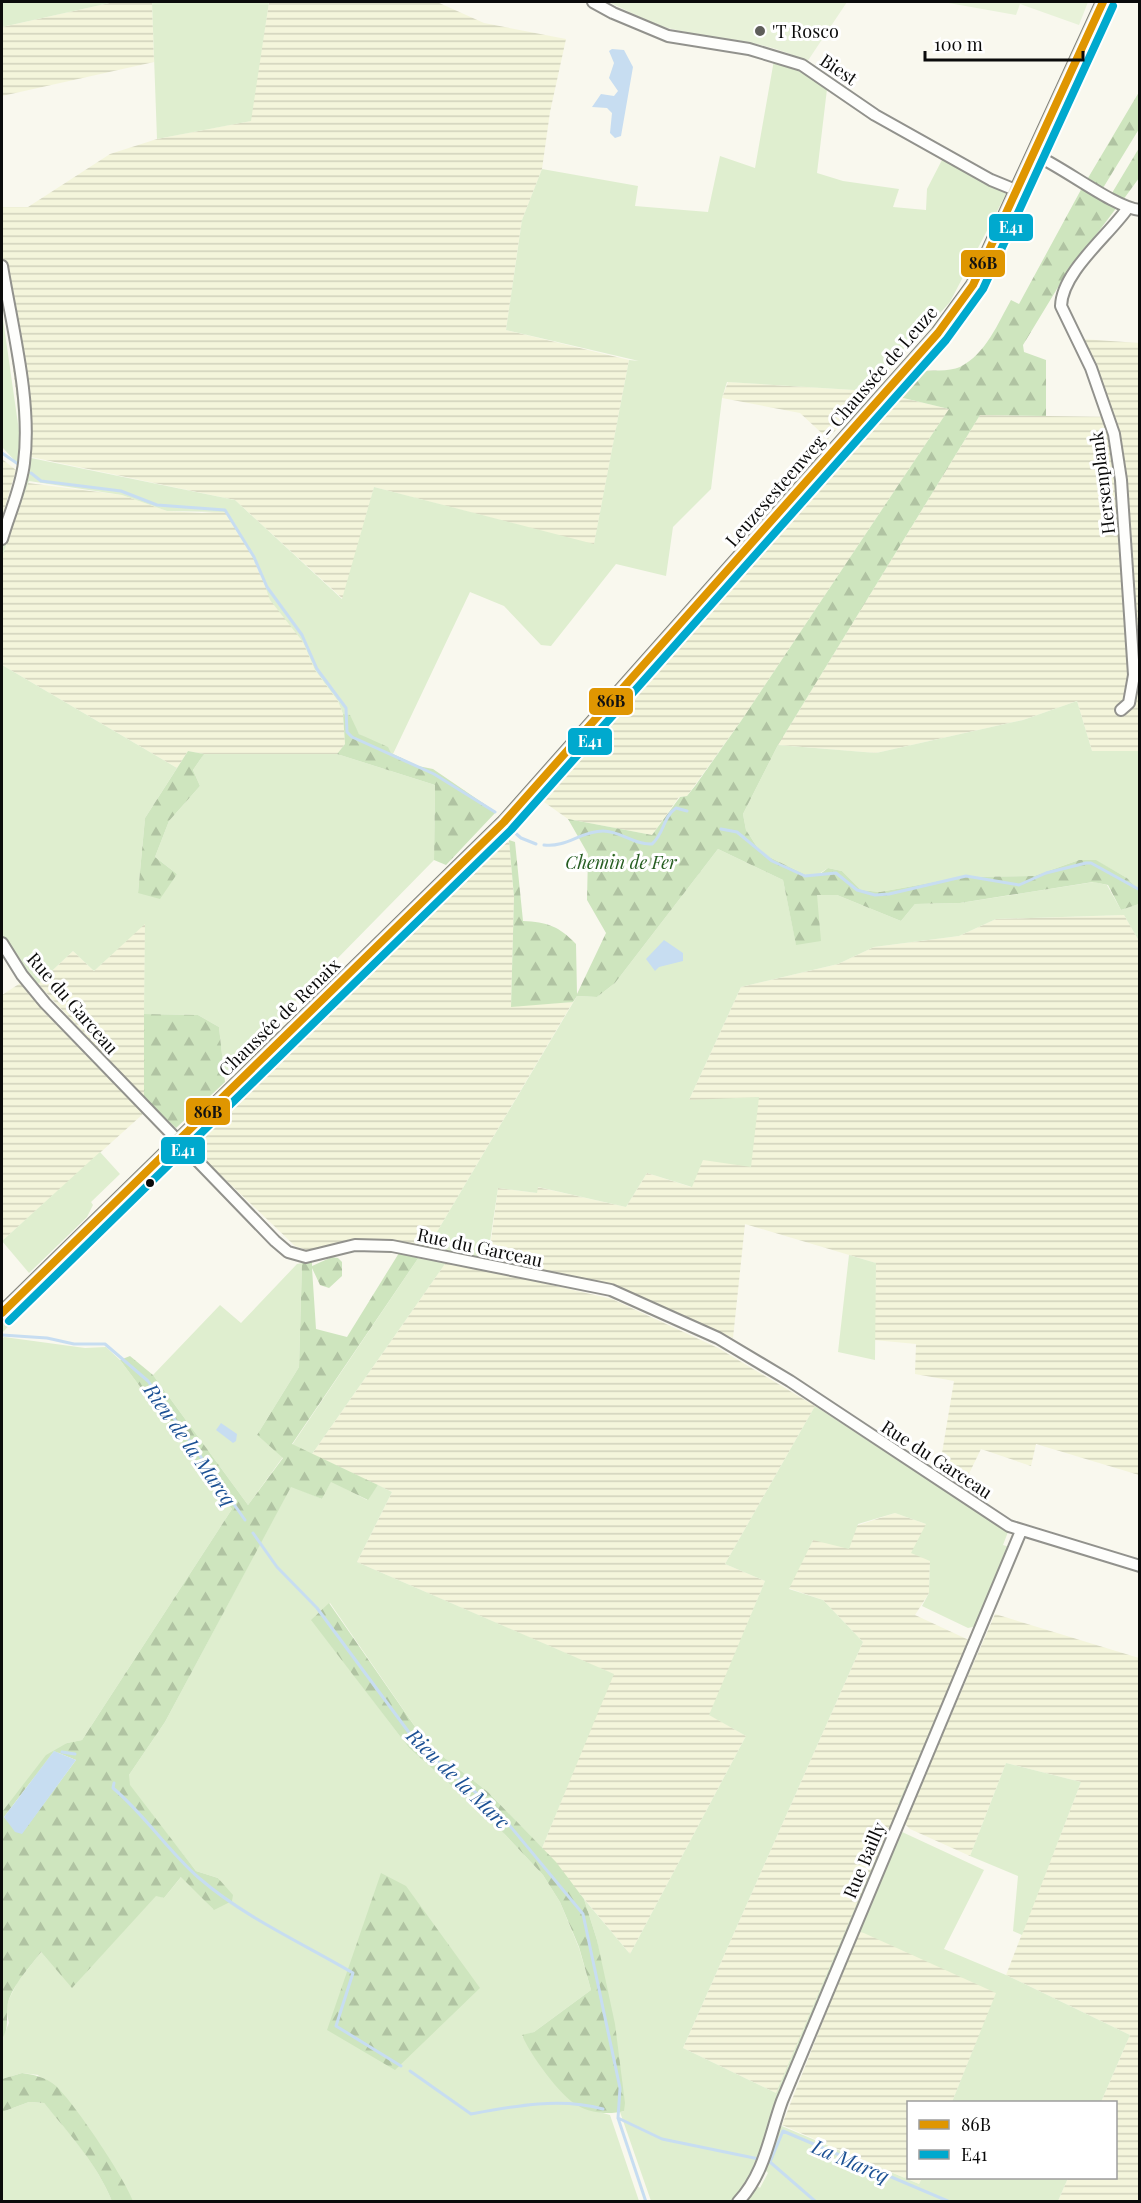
<svg xmlns="http://www.w3.org/2000/svg" width="1141" height="2203" font-family="'Playfair Display',serif">
<style>
.farmland{fill:url(#farmland-rules)}
.grass{fill:#dfeecf}
.forest{fill:url(#forest-firs);fill-rule:evenodd}
.pitch{fill:#e8f2d9}
.water{fill:#c7ddf1}
.lines{fill:none;stroke-linecap:round;stroke-linejoin:round}
.stream{stroke:#c7ddf1;stroke-width:3}
.minor-casing{stroke:#92928d;stroke-width:14}
.major-casing{stroke:#7f7f7a;stroke-width:16}
.minor{stroke:#fefefc;stroke-width:10}
.major{stroke:#eae8d8;stroke-width:14}
.bus-1-casing{stroke:#fff;stroke-width:12}
.bus-2-casing{stroke:#fff;stroke-width:12}
.bus-1{stroke:#df9601;stroke-width:8}
.bus-2{stroke:#00a9ce;stroke-width:8}
.poi-dot{fill:#5e5e5a;stroke:#fff;stroke-width:2}
.bus-dot{fill:#0b0b0b;stroke:#fff;stroke-width:2}
.labels{text-anchor:middle;dominant-baseline:central;stroke-width:6;stroke-linejoin:round;paint-order:stroke}
.poi-label{font-size:18px;fill:#0b0b0b;stroke:#fff;text-anchor:start}
.street-label{font-size:18px;fill:#0b0b0b;stroke:#fff}
.park-label{font-size:18px;font-style:italic;fill:#255d20;stroke:#fff}
.water-label{font-size:20px;font-style:italic;fill:#1c5194;stroke:#fff}
.line-badge{stroke:#fff;stroke-width:2}
.badge-label{font-size:16px;text-anchor:middle;font-weight:bold;fill:#fff}
.pale-badge-label{font-size:16px;text-anchor:middle;font-weight:bold;fill:#111}
</style>
<defs>
<pattern id="farmland-rules" width="6" height="5" patternUnits="userSpaceOnUse" patternTransform="scale(1.5)"><rect width="6" height="5" fill="#f4f5db"/><path d="M0 2.5h6" fill="none" stroke="#d0d1bb"/></pattern>
<pattern id="forest-firs" width="22" height="20" patternUnits="userSpaceOnUse" patternTransform="scale(1.5)"><rect width="22" height="20" fill="#cee5be"/><path d="M5 1l3.5 6h-7zM16 11l3.5 6h-7z" fill="#b0c3a2"/></pattern>
</defs>
<rect width="100%" height="100%" fill="#f9f8ee"/>
<path class="farmland" d="M114,2h38l2,60 -152,34v-69z
M269,2h168l47,21 82,16 -16,73 -8,57 -20,51 -16,110 123,30 -35,185 -220,-58 -31,112 -108,-99 -204,-43 -1,-52 -12,3 -16,-126v-75h26l82,-53 47,-15 93,-18z
M1082,339l57,4v408h-47l-15,-50 -54,19 -147,33 -98,-8 202,-330 135,2z
M728,382l142,9 -42,48 -28,-26 -78,-15z
M895,396l54,13 -208,312 -54,75 -8,1 -27,38 -84,-16 -24,-17 193,-220 -4,-6 42,-48 4,4 54,-62 -3,-3z
M2,459l14,11 -14,47z
M28,483l94,12 45,16 35,2 22,-2 4,3 25,43 13,31 37,54 12,28 23,31 5,13 2,30 -8,10h-133l-16,-3 -11,17 -175,-103v-108z
M509,840l5,57 -3,109 62,-4 -145,245 -44,-8 -31,2 -43,10 -15,-5 -88,-84 -10,-10v-8z
M1124,915l15,26v534l-103,-31 -5,22 -50,-17 -18,37 -24,-15 15,-90 -39,-7 1,-30 -42,-4 2,-77 -131,-39 -12,114 -79,-36 -51,-19 -115,-21 10,-74 39,5v-6l89,20 21,-34 44,14 -2,-87 52,-113 97,-23 36,-17 85,-11 37,-17z
M145,923l-1,175 -106,-114 35,-33 21,20z
M22,982l1,5 22,26 98,101 -141,127v-246z
M447,1261l165,38 106,49 97,58 -90,158 40,17 -55,134 36,21 -116,218 -88,-106 71,-174 -256,-112 35,-70 -80,-38z
M895,1513l31,11 4,37 -1,32 -14,22 56,26 -191,454 -97,-47 180,-406 -40,-42 -35,-12 25,-48z
M995,1614l144,44v543h-81l10,-23h48v-76h-15l29,-67 -124,-60 75,-193 -75,-19 -36,93 -60,-27 -6,-6z
M859,1930l138,62 -45,110h-44v76h14l-3,6 -137,-59z"/>
<path class="grass" d="M2,2h112l-112,25z
M152,2h117l-18,119 -94,18z
M774,60l20,4 33,25 -10,84 26,8 56,8 -6,18 33,3 1,-21 16,-31 64,34 -57,110 -80,89 -143,-9 -5,16 -11,91 -38,38 -7,49 -50,-12 -65,82 -10,-1 -37,-39 -34,-14 -77,162 -34,-20 -11,-19 -5,-1 -5,-13 -23,-31 -12,-28 -33,-42 -13,-37 -30,-51 -60,-1 -45,-16 -93,-14 -27,76v-9l22,-68 2,-75h4l1,53 204,42 107,99 32,-112 220,57 35,-184 10,1 -133,-31 16,-110 20,-51 96,17 -3,20 73,6 12,-56 35,12z
M2,312l17,119 -3,-49h2l4,39 -4,43 -16,-17z
M2,665l175,103 -32,50 -7,75 39,-19 -22,-17 14,-36 31,-35 -7,-16 11,-16h133l98,31 -1,75 -210,214 -5,-47 -21,-12 -54,-1 1,-90 -51,47 -21,-20 -35,33 -12,-13 11,18 -35,-50z
M1077,701l15,50h47v139l-12,-12 -32,-18h-16l-45,16 -72,1 -82,15 -19,-2 -19,-19 -14,-3 -14,9 -6,-1 -47,-23 -15,-23 -3,-16 35,-69 98,8 147,-33z
M718,849l65,31 13,64 20,-49h21l64,26 14,-17 45,-1 134,-21 13,3 14,25 18,-6v37l-15,-26 -128,4 -37,17 -85,11 -36,17 -97,23 -52,113 70,-3 -8,70 -48,-7 -11,27 -45,-14 -21,34 -88,-20 -1,6 -39,-5 -11,74 -59,-15 149,-251 20,1 18,-14z
M398,939l4,4 -42,41 -5,-3z
M325,1009l4,4 -55,54 -1,-6z
M261,1072l6,2 -70,70 -1,8 -6,-11z
M100,1152l20,22 -29,28 2,3 -6,12 -58,56 -27,-32z
M849,1255l27,8 -1,97 -37,-8z
M419,1257l28,4 -135,193 -20,-9z
M302,1263l-3,104 -42,68 26,22 -35,48 -95,-130 67,-70 21,18 56,-59z
M41,1286l3,3 -42,44v-9z
M4,1337l81,11 21,-1 14,13 112,149 -150,231 -15,3 -65,69v-473z
M815,1406l193,126 -5,13 10,3 -36,78 -9,2 -46,-22 7,-13 1,-32 -19,-8 15,-29 -31,-11 -37,11 -9,25 -36,-9 -24,49 34,11 40,42 -180,406 93,45 107,-251 3,2 -128,326 -23,31h-84l-31,-89 4,-1 -27,-171 -13,-41 46,55 116,-218 -37,-21 56,-134 -40,-17z
M331,1481l36,19 11,-15 14,7 -35,70 257,112 -72,174 -54,-56 -61,-48 -97,-141 -18,17 97,128 89,79 45,48 17,27 19,46 12,42 -57,42 -12,4 56,70 32,9 29,86h-506l-95,-126 -16,-2 -20,6v-40l7,-16 -3,-13 3,-11 8,-16 24,-31 31,35 84,-92 8,3 18,-22 31,33 19,-14 -14,-17 -22,-7 -67,-86v-10l36,-53 126,-236 31,13z
M964,1652l2,1 -64,152 -4,-1z
M1006,1763l75,19 -59,153 -9,-4 5,-55 -48,-20z
M900,1831l84,39 -40,79 62,26 124,60 -29,67h-149l44,-109 -141,-64z
M29,2102l15,1c26,31 53,61 68,98h-110v-89z
M777,2124l142,60 3,-6h146l-10,23 -317,1 14,-18 5,4 8,-15 -4,-4z"/>
<path class="forest" d="M1139,92v37l-36,59 -15,-10z
M1139,148v30l-16,22 -11,-7z
M1083,186l34,21 -54,72 -40,66 1,7 22,8v56l-66,-1 -202,330 -35,69 3,16 15,23 47,23 11,-1 9,-7 14,3 19,19 19,2 82,-15 72,-1 45,-16h17l31,18 12,12v14l-18,6 -13,-25 -15,-3 -133,21 -45,1 -14,17 -64,-26h-20l4,46 -25,4 -13,-65 -65,-31 -103,134 -18,14 -20,-1 -4,6 -62,5 3,-110 -5,-57 6,2 8,79c24,1 36,5 53,23l1,50 29,-61 -19,-33 1,-46 -20,-35 84,16 28,-38 7,-1 8,-10 46,-65 208,-312 -54,-13 22,-25c13,-1 32,1 43,-4 26,-13 38,-44 51,-67l8,4z
M830,467l4,2 -55,63 -4,-4z
M733,576l4,5 -193,220 -5,-3z
M343,714l7,1 9,19 29,13 3,6 27,13 15,3 63,43 -50,53 -12,-5 1,-75 -98,-31 8,-10z
M188,751l16,3 -11,16 7,16 -31,35 -14,36 22,17 -17,25 -22,-6 7,-75z
M144,1014l54,1 21,12 6,55 -49,46 -32,-30z
M399,1253l20,4 -127,187 86,41 -10,15 -37,-18 -9,17 -31,-12 -126,235 -36,53 1,10 66,86 22,7 15,17 -1,6 -18,9 -33,-33 -17,21 -8,-2 -84,92 -31,-36c-11,15 -25,29 -32,47 -5,15 2,26 -7,40v-227l44,-57 21,-12 15,-3 150,-231 -112,-149 10,-4 23,19 95,130 35,-47 -26,-23 42,-68 3,-104 10,-1v4l20,-9 6,1 4,4v14l-13,12 -9,-3 -8,-17 4,61 31,8zM54,1751l22,9 -54,73 -18,-16z
M329,1603l98,141 61,48 68,70 28,37 13,41 18,84 10,79 -1,8c-15,4 -33,2 -46,-5 -18,-10 -49,-53 -56,-71l12,-3 57,-42 -12,-43 -19,-45 -17,-27 -45,-48 -89,-79 -98,-128z
M381,1873l25,13 74,102 -85,82 -68,-40z
M22,2073c12,2 24,4 34,13 19,18 68,91 77,115h-21c-15,-37 -42,-66 -68,-98l-15,-1 -27,10v-33z"/>
<path class="pitch" d="M608,2h239l-40,60c-46,-25 -91,-21 -139,-34 -21,-6 -41,-18 -60,-26z
M943,2h145l-9,23 -59,-21 -4,11z"/>
<path class="water" d="M612,49l12,1 9,17 -12,69 -6,2 -5,-5 2,-20 -5,-5 -15,-1 9,-13 13,2 4,-5 -9,-13 5,-15 -5,-12z
M664,940l19,13v8l-24,6 -4,4 -9,-12z
M221,1423l16,11 -1,7 -3,2 -17,-13z
M54,1751l22,9 -54,74 -7,-2 -11,-15z"/>
<g class="lines">
<path class="stream" d="M2,453l16,11
M31,473l10,8 80,10 36,14 68,5 29,47 13,30 35,48 15,34 29,39 1,24 5,5 82,37 61,38
M721,829l16,3 35,29 33,15 31,-3 21,17 18,5 14,-1 77,-18 53,9 27,-12 40,-10h5l49,27
M513,831l8,7 15,6
M544,845c22,3 37,-14 59,-14 18,0 31,14 49,13 12,-10 11,-27 24,-36l11,3
M2,1335l45,3 27,6h31l43,37 97,139
M253,1533l24,34 40,41 102,138 77,63 87,105 37,174 -2,30 28,84
M62,1752l13,2
M114,1783l-1,5c32,27 55,63 86,90 45,39 103,65 154,95l-17,53 65,40
M410,2071l61,43c43,-8 89,-17 132,-5
M618,2118l44,21 97,20
M816,2202l-46,-40 13,-31 167,71"/>
<defs>
<path id="minor" d="M593,2l20,11 55,23 81,13 53,16 73,50 116,65 27,11
M1035,155c28,12 80,53 105,55
M2,266c10,61 30,136 22,197 -3,26 -15,51 -22,76
M1121,710l8,-7 5,-28 -13,-195 -7,-46 -23,-66 -30,-62c1,-34 47,-70 66,-97
M2,943l20,32 23,28 230,238 13,11 18,5 49,-12 37,1 219,44 107,48 72,43 219,145 131,40
M738,2202c27,-29 31,-65 44,-101l239,-570"/>
<path id="major" d="M2,1313l502,-491 434,-489 35,-48 130,-283"/>
</defs>
<use href="#minor" class="minor-casing"/>
<use href="#major" class="major-casing"/>
<use href="#minor" class="minor"/>
<use href="#major" class="major"/>
<defs>
<path id="bus-1" d="M2,1313l502,-491 434,-489 35,-48 130,-283"/>
<path id="bus-2" d="M9,1321l502,-491 435,-490 37,-51 130,-283"/>
</defs>
<use href="#bus-1" class="bus-1-casing"/>
<use href="#bus-2" class="bus-2-casing"/>
<use href="#bus-1" class="bus-1"/>
<use href="#bus-2" class="bus-2"/>
</g>
<circle class="poi-dot" cx="760" cy="31" r="6"/>
<circle class="bus-dot" cx="150" cy="1183" r="5"/>
<g class="labels">
<g class="poi-label">
<text x="772" y="31">'T Rosco</text>
</g>
<g class="street-label">
<text transform="translate(839 69) rotate(34)">Biest</text>
<text transform="translate(831 426) rotate(-49)">Leuzesesteenweg - Chaussée de Leuze</text>
<text transform="translate(1102 483) rotate(-97)">Hersenplank</text>
<text transform="translate(73 1003) rotate(49)">Rue du Garceau</text>
<text transform="translate(279 1017) rotate(-44)">Chaussée de Renaix</text>
<text transform="translate(480 1247) rotate(12)">Rue du Garceau</text>
<text transform="translate(937 1459) rotate(33)">Rue du Garceau</text>
<text transform="translate(864 1860) rotate(-67)">Rue Bailly</text>
</g>
<g class="park-label">
<text x="621" y="862">Chemin de Fer</text>
</g>
<g class="water-label">
<text transform="translate(191 1444) rotate(55)">Rieu de la Marcq</text>
<text transform="translate(459 1778) rotate(44)">Rieu de la Marc</text>
<text transform="translate(851 2160) rotate(23)">La Marcq</text>
</g>
</g>
<g class="line-badge">
<rect x="988" y="213" width="46" height="29" rx="6" fill="#00a9ce"/>
<rect x="960" y="249" width="46" height="29" rx="6" fill="#df9601"/>
<rect x="588" y="687" width="46" height="29" rx="6" fill="#df9601"/>
<rect x="567" y="727" width="46" height="29" rx="6" fill="#00a9ce"/>
<rect x="185" y="1097" width="46" height="29" rx="6" fill="#df9601"/>
<rect x="160" y="1136" width="46" height="29" rx="6" fill="#00a9ce"/>
</g>
<g class="badge-label">
<text x="1011" y="233">E41</text>
<text x="590" y="747">E41</text>
<text x="183" y="1156">E41</text>
</g>
<g class="pale-badge-label">
<text x="983" y="269">86B</text>
<text x="611" y="707">86B</text>
<text x="208" y="1118">86B</text>
</g>
<rect width="1141" height="2203" fill="none" stroke="#0b0b0b" stroke-width="6"/>
<rect x="907" y="2101" width="210" height="78" fill="#ffffff" stroke="#9d9d9d" stroke-width="1.5"/>
<rect x="919" y="2120" width="30" height="9" fill="#df9601" stroke="#9d9d9d" stroke-width="1.5"/>
<text x="961" y="2131" font-size="18" fill="#0b0b0b">86B</text>
<rect x="919" y="2150" width="30" height="9" fill="#00a9ce" stroke="#9d9d9d" stroke-width="1.5"/>
<text x="961" y="2161" font-size="18" fill="#0b0b0b">E41</text>
<path d="M925 51v9h158v-9" fill="none" stroke="#0b0b0b" stroke-width="3"/>
<text x="934" y="51" font-size="18" fill="#0b0b0b" stroke="#ffffff" stroke-width="4.5" paint-order="stroke">100 m</text>
</svg>
